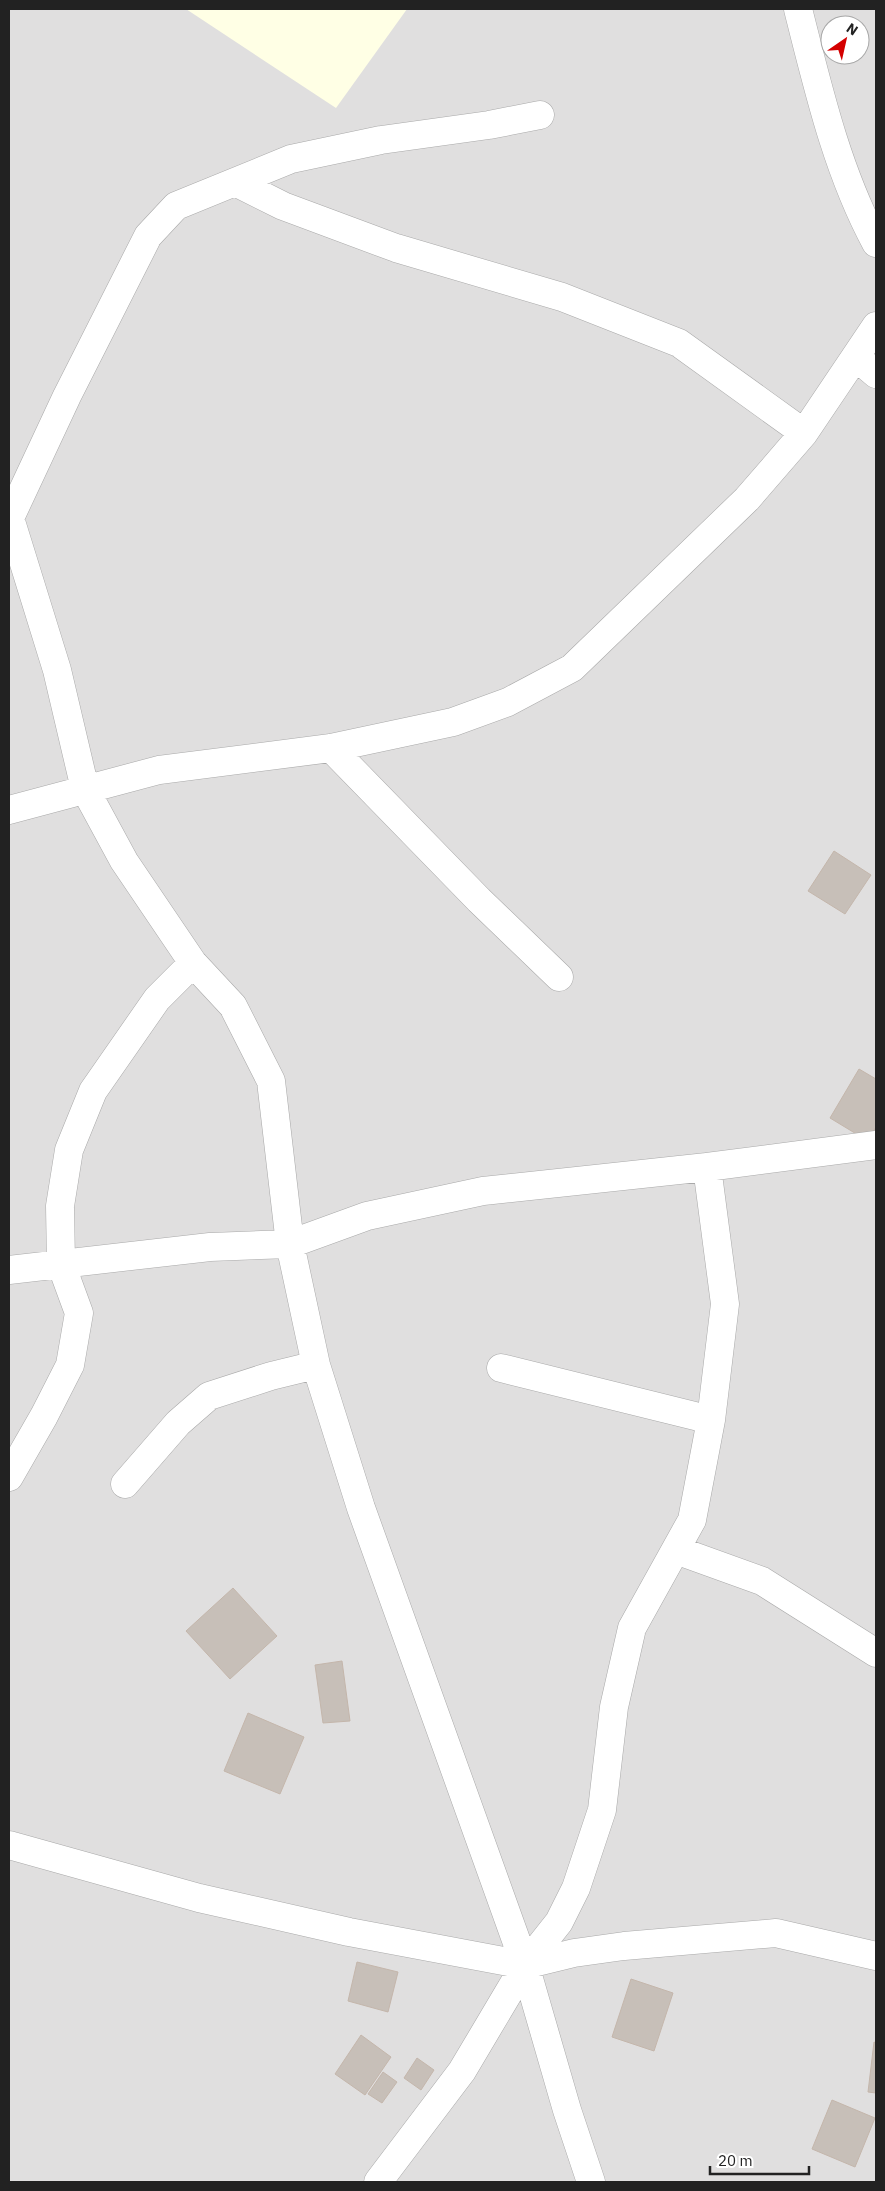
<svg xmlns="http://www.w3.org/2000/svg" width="885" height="2191" font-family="'IBM Plex Sans',sans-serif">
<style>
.residential{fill:#e0dfdf;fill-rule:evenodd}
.education{fill:#ffffe5}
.building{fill:#c7bfb8;stroke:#c4b6ab}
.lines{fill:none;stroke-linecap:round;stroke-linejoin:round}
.minor-casing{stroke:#a9a9a9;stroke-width:29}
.minor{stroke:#fff;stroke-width:28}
</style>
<rect width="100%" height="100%" fill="#f2efe9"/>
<path class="residential" d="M9,9h867v2173h-867zM830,25h30v30h-30z"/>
<path class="education" d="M186,9h221l-71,99z"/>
<path class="building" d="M834,851l37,24 -26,39 -37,-23z
M859,1069l17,10v48l-8,14 -38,-23z
M233,1588l44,48 -47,43 -44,-48z
M342,1661l8,60 -27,2 -8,-58z
M248,1713l56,24 -24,57 -56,-23z
M357,1962l41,10 -10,40 -40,-11z
M631,1979l42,14 -19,58 -42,-14z
M361,2035l30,22 -26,38 -30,-21z
M874,2042l2,1v50l-8,-1z
M417,2058l17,12 -13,20 -17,-12z
M383,2072l14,10 -15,21 -14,-9z
M832,2100l43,18 -20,49 -43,-18z"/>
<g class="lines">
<defs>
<path id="minor" d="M798,9c20,79 39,162 78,234
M235,182l48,24 113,42 166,49 117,46 125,90
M856,357l20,17
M9,515l48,155 28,119 39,72 69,102 40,43 38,75 19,163 26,121 45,143 164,457 42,145 24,72
M9,520l58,-124 81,-160 28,-30 115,-47 90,-19 108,-15 51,-10
M331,748l148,152 80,77
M9,810l150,-40 172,-22 122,-26 55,-20 64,-34 175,-169 57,-66 72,-107
M9,1270l201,-23 80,-3 77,-28 116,-25 224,-24 169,-22
M501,1368l210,52
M9,1477l35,-61 26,-51 9,-52 -18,-49 -1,-58 9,-56 24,-59 64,-92 36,-36
M125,1484l53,-61 31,-27 62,-20 45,-11
M676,1550l86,31 114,72
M9,1845l190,53 150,34 176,33 49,-12 50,-7 152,-13 100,23
M378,2182l84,-111 63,-106 34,-43 17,-34 26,-78 12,-103 18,-79 60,-108 19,-100 14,-116 -18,-137"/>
</defs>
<use href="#minor" class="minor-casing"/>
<use href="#minor" class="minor"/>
</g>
<rect width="885" height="2191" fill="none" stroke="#222222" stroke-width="20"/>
<g transform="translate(845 40) rotate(34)"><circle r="24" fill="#ffffff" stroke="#a7a7a7"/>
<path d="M0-4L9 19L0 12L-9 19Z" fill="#d40000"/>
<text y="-8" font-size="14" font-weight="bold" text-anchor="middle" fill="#222222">N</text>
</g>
<path d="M710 2166v8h99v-8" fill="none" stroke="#222222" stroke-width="2.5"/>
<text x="718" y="2166" font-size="15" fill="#222222" stroke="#ffffff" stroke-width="4" paint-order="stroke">20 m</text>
</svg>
